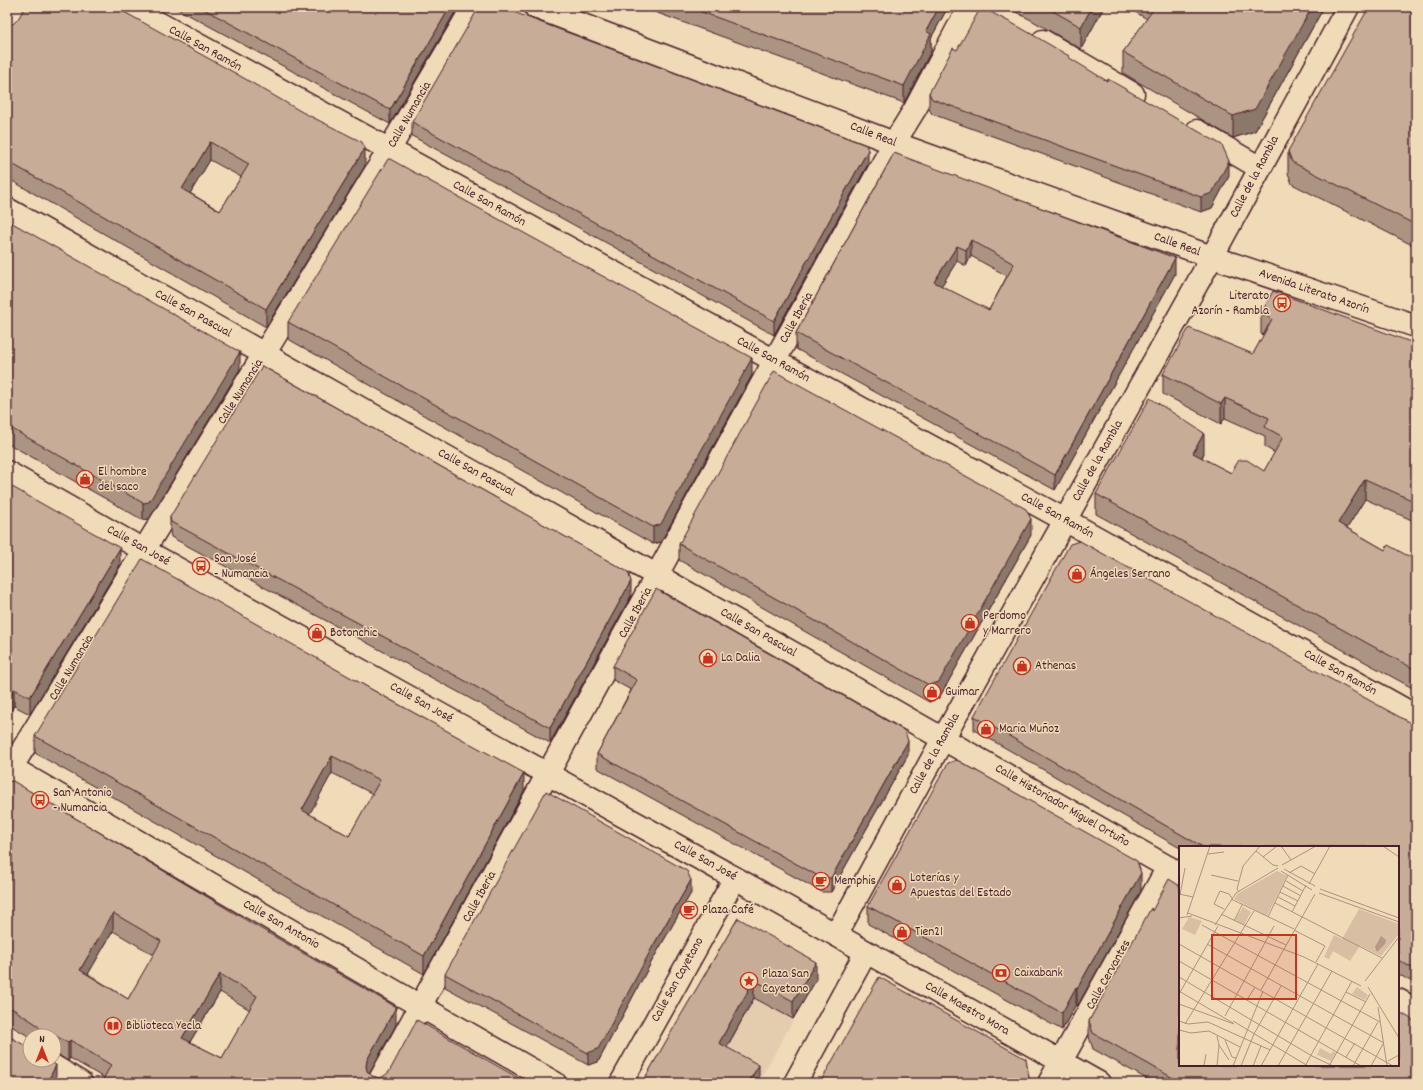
<svg xmlns="http://www.w3.org/2000/svg" width="1423" height="1090" font-family="Dekko,sans-serif">
<style>
.built{fill:#e4cdaf}
.lines{fill:none;stroke-linecap:round;stroke-linejoin:round}
.minor-casing{stroke:#4a1f2b;stroke-width:25}
.secondary-casing{stroke:#4a1f2b;stroke-width:25}
.minor{stroke:#f0dbb9;stroke-width:22}
.secondary{stroke:#f0dbb9;stroke-width:22}
.wall{fill:#ab9482;stroke:#4a1f2b;fill-rule:evenodd}
.shaded-wall{fill:#8b786a;stroke:#4a1f2b}
.building{fill:#c7ac97;stroke:#4a1f2b;fill-rule:evenodd}
.labels{text-anchor:middle;dominant-baseline:central;stroke-width:3;stroke-linejoin:round;paint-order:stroke}
.street-label{font-size:13px;fill:#4a1f2b;stroke:#f0dbb9}
.poi-label{font-size:13px;fill:#4a1f2b;stroke:#f0dbb9;text-anchor:start}
.inset-road{fill:none;stroke:#ae9080;stroke-width:1}
.view{fill:#c8321e;fill-opacity:0.15;stroke:#c8321e;stroke-width:2}
.inset-edge{fill:none;stroke:#4a1f2b;stroke-width:2}
</style>
<rect width="100%" height="100%" fill="#f0dbb9"/>
<filter id="ink" filterUnits="userSpaceOnUse"><feTurbulence type="fractalNoise" baseFrequency=".025" numOctaves="2"/><feDisplacementMap in="SourceGraphic" scale="8" xChannelSelector="R" yChannelSelector="G"/><feConvolveMatrix kernelMatrix="1 2 1 2 8 2 1 2 1" color-interpolation-filters="sRGB"/></filter>
<g filter="url(#ink)">
<path class="built" d="M738,936l78,44 -58,103 -80,-45z"/>
<g class="lines">
<defs>
<path id="minor" d="M129,7l936,513 351,196
M7,31l14,-24
M1043,41l90,53
M1197,131l63,37
M7,209l649,366 524,299
M7,472l117,67 611,339 364,205
M7,765l413,241 135,77
M7,775l137,-225 245,-400 84,-143
M836,935l107,-196 269,-482 136,-250
M1398,1000l18,10
M43,1060l38,23
M378,1083l516,-940 21,-34 54,-102
M621,1083l114,-205
M795,1083l71,-131
M1049,1083l119,-216"/>
<path id="secondary" d="M535,7l359,136 318,114 204,69"/>
</defs>
<use href="#minor" class="minor-casing"/>
<use href="#secondary" class="secondary-casing"/>
<use href="#minor" class="minor"/>
<use href="#secondary" class="secondary"/>
</g>
<path class="wall" d="M174,7h284l-68,117z
M641,7h307l-17,31v13l-27,52z
M1006,7h98l-23,42 -48,-28z
M1127,7h197l-69,124 -22,7 -110,-65v-21l24,-33z
M1416,7v240l-124,-63 -4,-11v-22z
M7,25l358,141 -99,161 -259,-149zM210,160l31,17 -21,34 -30,-18z
M957,50l112,8 160,118 -17,32 -11,4 -269,-98 -3,-5v-16z
M412,122l456,42 -94,171 -362,-199z
M894,153l281,121 -120,216 -259,-141v-16zM971,256l36,20 -18,34 -48,-24 16,-25 9,5z
M7,220l233,149 -91,150 -6,1 -136,-77z
M1261,314l155,30v178l-51,-23 -18,29 38,22 25,7 6,-10v143l-320,-176v-20l108,-41 -2,5 29,15 33,-2 11,-18 -10,-6v-11l-40,-18 -4,6 -58,-30v-20l90,-20 11,-19 -3,-1z
M288,322l464,53 -91,167 -8,2 -365,-205z
M7,484l113,81 -90,149 -16,-8z
M170,517l461,79 -81,147 -90,-50 -289,-156 -1,-6z
M1031,535l-92,163 -10,4 -250,-142v-16z
M613,666l295,89 -77,137h-9l-225,-124v-14l34,-64 -18,-10z
M385,697l139,94 -100,183 -389,-221v-17zM332,773l41,21 -24,42 -40,-22z
M974,716l442,10v258l-18,-10v-127h-218v1l-206,-118z
M7,782l389,243 -27,48 3,3 7,2 148,5 -423,-5 -34,-20 -2,3 -14,-9v-16h-24v1l-17,-10 -5,-1zM113,931l41,24 -26,44 -40,-25zM220,992l30,18 -28,48 -32,-16z
M1141,891l-64,116 -1,-3 -14,26 -194,-106v-18z
M691,893l-38,66 -55,103 -10,3 -143,-78v-13z
M1152,911l264,172h-262l-61,-34 -4,-12v-16z
M738,918l78,62 -23,39 -39,-21 -27,49 32,36h-115v-3z"/>
<path class="shaded-wall" d="M450,7h8l-68,117v-14z
M939,7h9l-17,31v13l-27,52v-17l22,-55z
M1092,7h12l-23,42v-22z
M1312,7h12l-69,124 -22,7v-22z
M210,142v18l-28,47v-18z
M365,148v18l-99,161v-18z
M868,150v14l-94,171v-14z
M1229,161v15l-17,32 -11,4v-15z
M971,240v16l-5,10v-16z
M957,246v15l-23,37v-16z
M1175,258v16l-120,216v-15z
M240,352v17l-91,150 -6,1v-17z
M752,358v17l-91,167 -8,2v-17z
M1225,398v20l-4,6v-20z
M1204,433v20l-11,20v-20z
M1365,479v20l-27,44v-20z
M1031,519v16l-92,163 -10,4v-17z
M120,548v17l-90,149v-17z
M631,581v15l-81,147v-15z
M14,689v17l-7,11v-17z
M908,741v14l-77,137v-14z
M332,756v17l-30,55v-18z
M524,773v18l-100,183v-18z
M1141,873v18l-64,116v-18z
M691,880v13l-38,66 -55,103 -10,3v-12l65,-107z
M113,913v18l-33,57v-18z
M816,962v18l-23,39v-18z
M220,974v18l-38,63v-17z
M754,980v18l-35,63v-18z
M1076,987v17l-14,26v-17z
M396,1007v18l-29,52 -1,-11 1,-6z
M7,1008h1v18h-1z
M70,1040v18l-2,3v-18z
M56,1065v18h-9z
M759,1065v18h-11z"/>
<path class="building" d="M25,7h90l120,66 67,39 60,30 3,6 -99,161 -259,-148v-136l6,-1 5,-5zM210,142l39,22 -29,47 -38,-22z
M200,7h250l-60,103z
M479,7h21l366,138 2,5 -94,171 -362,-199z
M688,7h251l-13,24 5,3 -27,52z
M981,7l40,21 48,28 -1,1 39,24 1,-2 114,66 7,16 -17,32 -11,4 -269,-98 -3,-6 24,-45 4,2z
M1046,7h46l-11,20z
M1155,7h157l-57,102 -22,7 -110,-64z
M1369,7h47v218l-124,-63 -4,-11z
M894,153l281,105 -120,217 -259,-142zM971,240l43,24 -25,46 -55,-28 23,-36 9,4z
M388,159h2l72,40 290,159 -91,166 -8,3 -365,-205z
M7,220l233,132 -91,150 -6,1 -136,-77z
M1273,291l143,53v158l-51,-23 -27,44 47,27 3,-5 22,12 6,-10v123l-320,-176 54,-96 54,35 -11,20 38,20 8,-13h8l17,11 19,-34 -18,-10 4,-9 -44,-20 -4,6 -58,-30 26,-46 64,26 19,-35 -11,-5z
M262,366l366,206 3,9 -81,147 -90,-50 -289,-156 -1,-5z
M774,371l252,138 5,10 -92,163 -10,3 -250,-141z
M7,484l113,64 -90,149 -16,-8 -7,11z
M1080,541l336,185v244l-18,-10v-113h-195l-229,-131 96,-172z
M142,559l243,138 139,76 -100,183 -389,-220zM332,756l48,24 -31,56 -47,-26z
M656,589l249,142 3,10 -77,137h-9l-225,-124 40,-74 -24,-14z
M957,760l180,101 4,12 -64,116 -1,-2 -14,26 -194,-107 80,-143z
M13,781l238,142 145,84 -29,53 -1,6 1,5 5,5 7,2 5,-2 5,-4 28,-52 110,63h-426l10,-18 -41,-25 -2,3 -19,-11 -8,-2 -5,-6 -23,-15 -6,-1v-226zM113,913l48,28 -33,58 -48,-29zM220,974l37,22 -35,62 -40,-20z
M546,791l141,80 4,9 -38,66 -55,103 -10,4 -143,-79z
M1169,879l11,7v179h218v-54l18,11v61h-234l-89,-50 -4,-12 62,-113 1,3z
M738,918l78,44 -23,39 -39,-21 -35,63 40,22 -11,18h-99l-5,-3 37,-65z
M879,977l147,82 4,24h-210z
M7,1035l17,10 6,1v14h18l8,5 -9,18h-40z"/>
</g>
<defs>
<symbol id="bus-ring" viewBox="-11 -11 22 22"><circle r="9.5" fill="#f0dbb9" stroke="#c8321e" stroke-width="1.5"/><path d="M-5-6H5V4H4V6H2V4H-2V6H-4V4H-5ZM-3.5-4V0h7V-4ZM-3.5 1.2v1.5H-2V1.2ZM2 1.2v1.5H3.5V1.2Z" fill="#c8321e"/></symbol>
<symbol id="shop-ring" viewBox="-11 -11 22 22"><circle r="9.5" fill="#f0dbb9" stroke="#c8321e" stroke-width="1.5"/><path d="M-5-2.5h2.3a2.7 3.5 0 0 1 5.4 0H5L5.5 6h-11ZM-1.5-2.5h3a1.5 2.3 0 0 0-3 0Z" fill="#c8321e"/></symbol>
<symbol id="cafe-ring" viewBox="-11 -11 22 22"><circle r="9.5" fill="#f0dbb9" stroke="#c8321e" stroke-width="1.5"/><path d="M-5.5-4.5H6V0H3Q3 3.5 0 3.5H-2.5Q-5.5 3.5-5.5 0ZM3-3.2v2h1.7v-2ZM-6 4.5H4V6H-6Z" fill="#c8321e"/></symbol>
<symbol id="bank-ring" viewBox="-11 -11 22 22"><circle r="9.5" fill="#f0dbb9" stroke="#c8321e" stroke-width="1.5"/><path d="M-6-4H6V4H-6ZM0-2.3a2.3 2.3 0 1 0 0 4.6a2.3 2.3 0 1 0 0-4.6Z" fill="#c8321e"/></symbol>
<symbol id="sight-ring" viewBox="-11 -11 22 22"><circle r="9.5" fill="#f0dbb9" stroke="#c8321e" stroke-width="1.5"/><path d="M0-6L1.8-2.2L6-1.7L2.9 1.2L3.7 5.4L0 3.3L-3.7 5.4L-2.9 1.2L-6-1.7L-1.8-2.2Z" fill="#c8321e"/></symbol>
<symbol id="library-ring" viewBox="-11 -11 22 22"><circle r="9.5" fill="#f0dbb9" stroke="#c8321e" stroke-width="1.5"/><path d="M-6-4Q-3-5.5-.7-3.5V5Q-3 3-6 4ZM6-4Q3-5.5 .7-3.5V5Q3 3 6 4Z" fill="#c8321e"/></symbol>
</defs>
<g fill-rule="evenodd">
<use href="#bus-ring" x="1272" y="293" width="20" height="20"/>
<use href="#shop-ring" x="75" y="469" width="20" height="20"/>
<use href="#bus-ring" x="191" y="556" width="20" height="20"/>
<use href="#shop-ring" x="1067" y="564" width="20" height="20"/>
<use href="#shop-ring" x="960" y="613" width="20" height="20"/>
<use href="#shop-ring" x="307" y="623" width="20" height="20"/>
<use href="#shop-ring" x="698" y="648" width="20" height="20"/>
<use href="#shop-ring" x="1012" y="656" width="20" height="20"/>
<use href="#shop-ring" x="922" y="682" width="20" height="20"/>
<use href="#shop-ring" x="976" y="719" width="20" height="20"/>
<use href="#bus-ring" x="30" y="790" width="20" height="20"/>
<use href="#cafe-ring" x="811" y="871" width="20" height="20"/>
<use href="#shop-ring" x="887" y="875" width="20" height="20"/>
<use href="#cafe-ring" x="679" y="900" width="20" height="20"/>
<use href="#shop-ring" x="892" y="922" width="20" height="20"/>
<use href="#bank-ring" x="991" y="963" width="20" height="20"/>
<use href="#sight-ring" x="739" y="971" width="20" height="20"/>
<use href="#library-ring" x="103" y="1016" width="20" height="20"/>
</g>
<g class="labels">
<g class="street-label">
<text transform="translate(205 49) rotate(29)">Calle San Ramón</text>
<text transform="translate(410 115) rotate(-60)">Calle Numancia</text>
<text transform="translate(873 135) rotate(21)">Calle Real</text>
<text transform="translate(1255 177) rotate(-62)">Calle de la Rambla</text>
<text transform="translate(489 204) rotate(29)">Calle San Ramón</text>
<text transform="translate(1177 245) rotate(20)">Calle Real</text>
<text transform="translate(1314 292) rotate(19)">Avenida Literato Azorín</text>
<text transform="translate(193 314) rotate(29)">Calle San Pascual</text>
<text transform="translate(797 318) rotate(-61)">Calle Iberia</text>
<text transform="translate(773 360) rotate(29)">Calle San Ramón</text>
<text transform="translate(241 392) rotate(-58)">Calle Numancia</text>
<text transform="translate(1098 461) rotate(-61)">Calle de la Rambla</text>
<text transform="translate(476 473) rotate(29)">Calle San Pascual</text>
<text transform="translate(1057 516) rotate(29)">Calle San Ramón</text>
<text transform="translate(138 546) rotate(29)">Calle San José</text>
<text transform="translate(636 613) rotate(-61)">Calle Iberia</text>
<text transform="translate(758 633) rotate(30)">Calle San Pascual</text>
<text transform="translate(72 668) rotate(-59)">Calle Numancia</text>
<text transform="translate(1340 673) rotate(29)">Calle San Ramón</text>
<text transform="translate(421 703) rotate(29)">Calle San José</text>
<text transform="translate(935 754) rotate(-61)">Calle de la Rambla</text>
<text transform="translate(1062 806) rotate(30)">Calle Historiador Miguel Ortuño</text>
<text transform="translate(705 861) rotate(29)">Calle San José</text>
<text transform="translate(480 897) rotate(-61)">Calle Iberia</text>
<text transform="translate(281 925) rotate(30)">Calle San Antonio</text>
<text transform="translate(1109 975) rotate(-61)">Calle Cervantes</text>
<text transform="translate(678 980) rotate(-61)">Calle San Cayetano</text>
<text transform="translate(967 1009) rotate(30)">Calle Maestro Mora</text>
</g>
<g class="poi-label">
<text x="1269" y="296" text-anchor="end">Literato<tspan x="1269" dy="15">Azorín - Rambla</tspan></text>
<text x="98" y="472">El hombre<tspan x="98" dy="15">del saco</tspan></text>
<text x="214" y="559">San José<tspan x="214" dy="15">- Numancia</tspan></text>
<text x="1090" y="574">Ángeles Serrano</text>
<text x="983" y="616">Perdomo<tspan x="983" dy="15">y Marrero</tspan></text>
<text x="330" y="633">Botonchic</text>
<text x="721" y="658">La Dalia</text>
<text x="1035" y="666">Athenas</text>
<text x="945" y="692">Guimar</text>
<text x="999" y="729">Maria Muñoz</text>
<text x="53" y="793">San Antonio<tspan x="53" dy="15">- Numancia</tspan></text>
<text x="910" y="878">Loterías y<tspan x="910" dy="15">Apuestas del Estado</tspan></text>
<text x="834" y="881">Memphis</text>
<text x="702" y="910">Plaza Café</text>
<text x="915" y="932">Tien21</text>
<text x="1014" y="973">Caixabank</text>
<text x="762" y="974">Plaza San<tspan x="762" dy="15">Cayetano</tspan></text>
<text x="126" y="1026">Biblioteca Yecla</text>
</g>
</g>
<g transform="translate(1179 846)">
<rect width="220" height="220" fill="#f0dbb9"/>
<path d="M98,25l10,5 -20,40 -33,-17 3,-5zM64,61l8,5 -7,13 -9,-5zM180,63l40,15v10l-18,22 -21,-10 -10,15 -17,-10 -4,8 -5,-2 10,-22 8,4zM10,71l13,4 -7,14 -13,-6zM178,141l11,8 -3,5 -13,-6zM141,202l11,6 2,-3 3,2 -5,8 -14,-6z" fill="#d8bfa4"/>
<path d="M202,90l5,4 -1,4 -8,8 -2,-5z" fill="#b59886"/>
<path class="inset-road" d="M102,0l10,14M204,0l16,11M77,5l17,14 5,1M29,8l16,-2M84,11l14,-11M103,19l34,-19M105,23l31,17M102,25l31,19M110,27l12,-7 14,8M32,29l27,6M107,35l17,10M130,38l21,-38M104,40l18,10M141,43l79,29M60,46l-2,-3 6,-23 17,-20M101,46l18,9M140,47l80,29M0,48l14,3M1,49l5,-27M99,51l17,9M52,53l63,30M96,57l107,55M45,63l-10,-5 6,-13 9,3 3,4M113,66l14,-27M9,67l116,44 57,29M42,68l65,31M8,69l23,-69M89,71l20,-42M0,72l13,-2M55,75l8,-16M23,79l178,97M36,79l21,-32 42,-25M115,84l31,16 -9,16M0,98l214,122M28,98l177,99M0,115l182,105M0,131l133,79 21,10M186,135l34,-44M189,141l31,51M82,144l54,-96M0,145l54,32M167,146l20,10M0,148l39,-68M68,154l8,-13M0,158l55,20M199,161l9,59M46,170l49,-90M0,175l9,3 20,-2 62,28M54,175l75,45M6,178l69,-113M0,184l12,3 18,-2 31,16M38,190l2,9 -2,21M46,194l7,17 4,1M40,199l10,15M167,211l9,-14M209,215l11,-6M25,220l2,-12M54,220l30,-75M62,220l13,-32 27,-48M74,220l8,-20M82,220l57,-102M99,220l54,-95M126,220l47,-85M150,220l41,-72M174,220l25,-44M192,220l12,-22"/>
<path class="view" d="M33,89h84v64h-84z"/>
<rect width="220" height="220" class="inset-edge"/>
</g>
<rect width="1423" height="1090" fill="none" stroke="#f0dbb9" stroke-width="24"/>
<rect x="12" y="12" width="1399" height="1066" fill="none" stroke="#4a1f2b" stroke-width="1.5" filter="url(#ink)"/>
<g transform="translate(42 1048)"><circle r="19" fill="#f0dbb9" stroke="#ae9080"/>
<path d="M0-3L7 15L0 10L-7 15Z" fill="#c8321e"/>
<text y="-6" font-size="11" font-weight="bold" text-anchor="middle" fill="#4a1f2b">N</text>
</g>
</svg>
